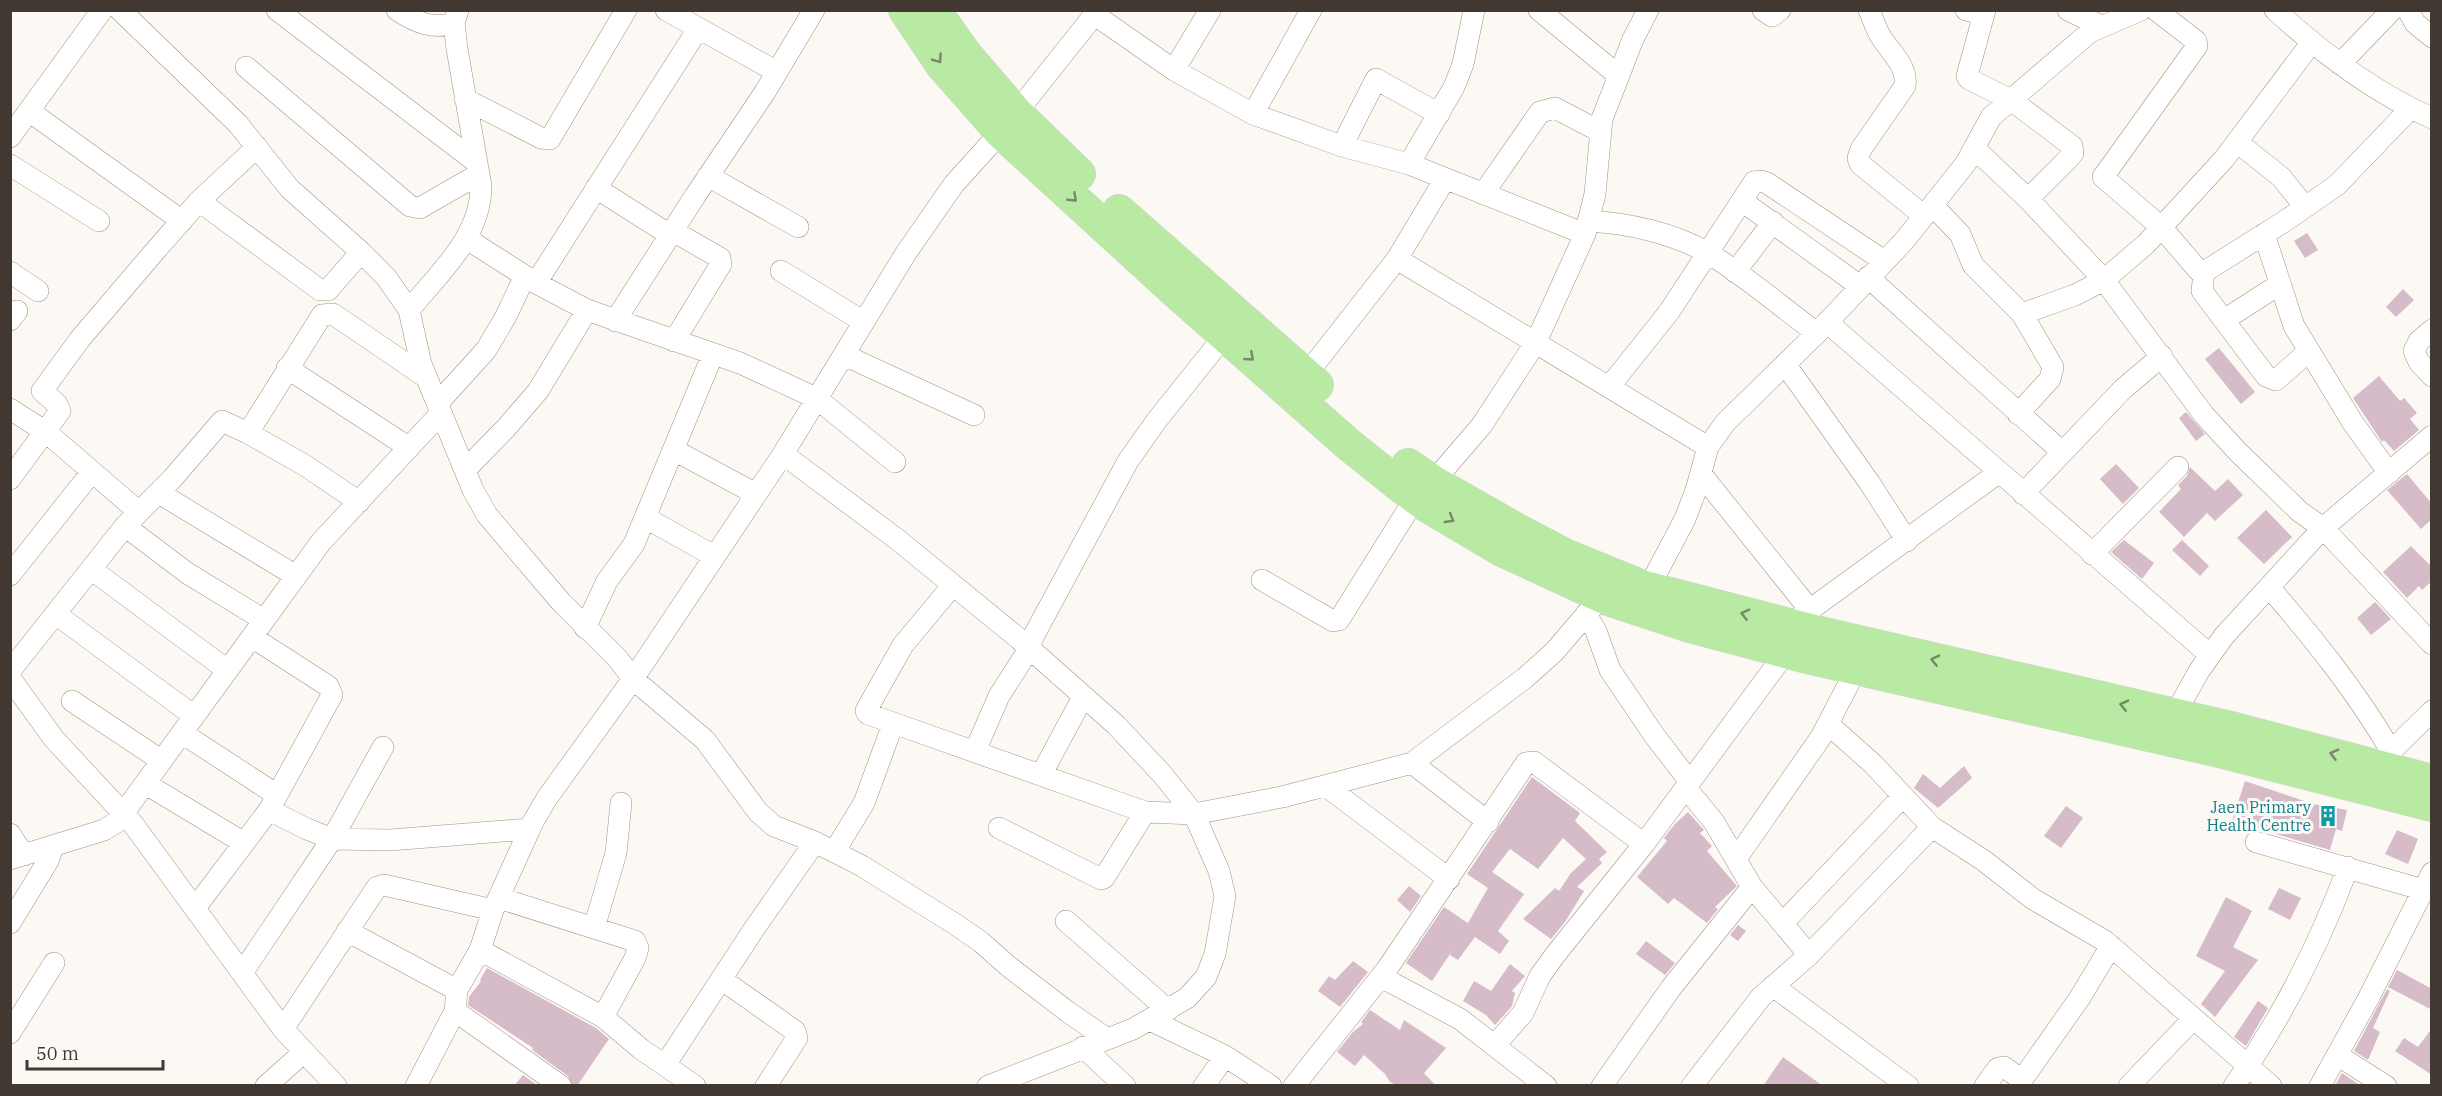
<svg xmlns="http://www.w3.org/2000/svg" width="2442" height="1096" font-family="'IBM Plex Serif',serif">
<style>
.building{fill:#d6bcc8}
.lines{fill:none;stroke-linecap:round;stroke-linejoin:round}
.street-casing{stroke:#a59280;stroke-width:22}
.primary-casing{stroke:#d5d3d2;stroke-width:34}
.street{stroke:#fff;stroke-width:21}
.primary{stroke:#b8eaa4;stroke-width:33}
.oneway{stroke:#768865}
.labels{text-anchor:middle;dominant-baseline:central;stroke-width:6;stroke-linejoin:round;paint-order:stroke}
.culture-label{font-size:16px;fill:#0d838f;stroke:#fcf8f4;text-anchor:end}
</style>
<rect width="100%" height="100%" fill="#fcf8f4"/>
<path class="building" d="M2307,233l11,17 -13,8 -11,-17z
M2403,289l11,11 -18,17 -10,-10z
M2219,348l36,44 -14,12 -36,-45z
M2379,376l21,25 4,-3 13,15 -7,6 9,11 -25,21 -10,-11 -2,2 -29,-44z
M2186,412l19,22 -9,7 -17,-23z
M2116,464l23,24 -16,16 -23,-25z
M2190,467l25,24 13,-12 15,16 -28,26 -8,-8 -23,24 -25,-25 22,-23 -3,-4 9,-9z
M2407,474l25,30v15l-11,10 -34,-39z
M2266,510l26,27 -28,27 -27,-26z
M2124,540l30,23 -12,16 -31,-27z
M2182,540l27,26 -9,10 -28,-26z
M2411,546l21,21v14l-10,9 -3,-4 -12,12 -24,-26z
M2375,602l16,17 -20,16 -14,-17z
M1964,766l8,12 -34,30 -24,-20 9,-14 17,14z
M1532,777l48,36 -5,8 32,31 -8,7 3,4 -25,24 7,4 -19,31 -14,17 -28,-20 32,-31 4,3 12,-18 15,-14 -23,-21 -25,31 -28,-20 -18,23 32,22 -26,37 11,10 -9,13 -25,-17 -17,23 -8,-5 2,-4 -20,30 -26,-18 38,-56 24,16 20,-35 -21,-14z
M2245,781l68,23 34,6 -5,21 -6,-2 -6,21 -98,-29z
M2066,806l17,12 -22,30 -17,-12z
M1688,812l16,18 -4,3 12,13 -5,5 30,35 -22,21 3,2 -11,14 -33,-25 -6,6 -31,-27 30,-36 -3,-3 11,-14z
M2397,830l21,9 -10,25 -23,-10z
M1409,886l12,10 -11,16 -13,-12z
M2279,888l22,10 -11,22 -22,-11z
M2226,897l26,14 -19,36 25,13 -43,57 -14,-13 24,-33 -29,-15z
M1738,925l8,6 -8,10 -8,-6z
M1646,941l29,22 -10,12 -29,-21z
M1353,961l15,11 -28,35 -22,-16 11,-15 6,4z
M1510,964l15,12 -13,15 3,2 -3,13 -17,19 -9,-10 -23,-14 11,-20 17,10z
M487,968l109,60 13,11 -32,47h-4l-5,-10 -36,-26 1,-2 -65,-43 1,-8 12,-16 -1,-1z
M2397,970l35,19v21l-44,-23z
M2387,989l3,2 -17,37 7,4 -12,28 -14,-9z
M2258,1001l10,7 -22,38 -12,-9z
M1370,1010l30,20 4,-10 42,28 -22,25 12,13h-38l-8,-4 -5,-8 -21,-19 -9,11 -18,-14 16,-20 10,-8 -2,-2z
M2432,1028v47l-37,-24 9,-13 14,9z
M1783,1057l40,29h-60z
M2342,1073l19,13h-26z
M523,1075l15,11h-24z"/>
<g class="lines">
<defs>
<path id="street" d="M120,10l118,114 52,65 71,63 25,25 23,33 12,54 52,126 14,25 74,87 57,57 15,20 72,61 53,72 16,14 41,16 47,24 93,58 26,18 27,24 60,46 38,26
M277,10l199,152
M397,10c18,12 36,20 57,13
M666,10l111,62
M1539,10l80,66
M1763,10l9,6 8,-6
M1869,10c4,9 7,19 12,27 10,16 27,29 24,49l-44,63 -3,9 2,6 64,52
M1966,10l17,4
M1985,10l-18,66 2,3 42,21 61,46 1,7 -5,6 -40,40
M2068,10l33,16
M2156,10l40,31 1,5 -94,131 59,51 37,43 5,1 81,-51 52,-36 74,-77
M2275,10c46,42 99,83 157,108
M2408,10l7,13 17,14
M1095,15l79,55 79,44 89,32 67,18 176,70
M2340,64l52,-54
M246,67l164,139 10,2 59,-34
M1174,70l36,-60
M465,99l76,39 9,1 76,-129
M29,111l153,110
M1253,114l58,-104
M10,137l92,-127
M2237,142l44,35 24,30
M1342,146l34,-67 63,35
M1974,148l54,51 76,81 100,135 34,37 62,60 23,16 109,116
M1409,164l45,-77 9,-23 11,-54
M10,165l89,56
M708,176l90,51
M596,188l74,47
M1483,194l57,-82 15,-4 44,23
M199,201l121,89h8l33,-38
M1742,201l118,85
M1933,206l27,28 13,31 49,49 31,53 -3,12 -32,35
M1588,221c40,2 85,12 120,32 38,23 73,54 109,80
M673,231l47,27 1,6 -47,77
M2264,234l30,92 59,97 36,50
M467,239l69,44 51,27 153,53 76,35 79,64
M1397,259l311,188
M781,271l83,51
M10,272l28,19
M1735,272l38,-50
M2204,272l-2,19 64,85 10,4 32,-28
M1868,277l194,175
M536,283l162,-254
M409,310c30,-37 72,-73 72,-124l-24,-137 -3,-26 4,-13
M2022,314l53,-19 29,-15 42,-36 78,-85 88,-117
M10,320l7,-9
M2224,320l56,-36
M615,321l80,-125 70,-104 49,-82
M1827,322l383,333
M2432,330l-13,11 -5,10 5,11 13,14
M844,355l130,60
M1785,364l84,118 38,59
M287,368l121,79
M1306,375l91,-116 48,-80
M1609,387l60,-75 85,-130 7,-1 6,2 117,78
M438,403l48,-53 19,-32 20,-42
M10,409l36,23 93,80
M248,433l74,-118 11,-1 94,64
M674,450l82,44
M783,454l115,86 120,98 98,87 46,49 32,40 25,57 6,25 -10,58 -9,23 -19,21 -54,31 -145,57
M465,470l41,-42 32,-37 49,-81
M1701,474l109,136
M10,479l50,-68 -3,-7 -15,-13 38,-52 75,-88 44,-50 58,-54
M1433,482l49,-57 54,-83 49,-108 10,-40 7,-75 31,-80 15,-29
M159,493l137,83
M2023,494l100,-105 39,-33
M646,518l68,38
M125,526l62,47 77,47
M2092,554l86,-87
M91,569l136,101
M10,575l81,-102
M1262,580l71,41 6,-1 77,-123
M953,585l-50,60 -35,62 -2,4 2,3 277,98 49,2 88,-17 130,-34 113,-85 29,-26 48,-56
M2269,587c45,52 87,104 122,164
M1648,589l37,-70 11,-29 12,-43 17,-24 92,-90 87,-92 62,-78 25,-46 99,-85 51,-22
M1586,614l10,17 14,39 44,65 36,47
M57,615l137,101
M1789,625l209,-152
M585,628l22,-47 27,-37 79,-190
M10,671l115,-145 47,-47 50,-58 26,12 58,33 53,36
M10,678l44,61 79,85 150,205 53,57
M72,701l90,60
M2174,716l25,-45 25,-35 99,-108 109,-92
M1828,724l45,40 59,63 51,33 50,39 72,42 166,145
M182,733l95,62
M975,751l24,-55 30,-47 4,-12 95,-176 29,-41 68,-85
M2381,761l51,-50
M1412,763l76,59
M1041,775l42,-78
M146,784l98,59
M1326,786l123,93
M1686,788l28,34 38,65 57,68
M269,810l38,19 25,10 58,1 140,-11
M999,828l102,51 3,-1 41,-66
M10,834l14,21
M2256,842l168,48
M834,852l30,-49 29,-79
M10,859l94,-29 13,-8 204,-280 120,-129
M1736,859l85,-122 36,-69
M499,898l136,43 3,7 -3,10 -32,59
M195,908l74,-98 63,-115 -4,-9 -76,-49
M1066,921l102,89
M10,923l38,-62 5,-15
M1783,923l120,-127
M594,928l22,-75 5,-50
M347,931l110,59
M480,950l123,67 38,32 54,37
M242,973l90,-134 51,-92
M1381,977l79,42 86,67
M721,979l74,52 2,7 -31,48
M1773,986l135,100
M455,1011l106,75
M1150,1020l75,36 46,30
M283,1029l94,-142 7,-2 109,25
M10,1033l44,-70
M1495,1045l28,-32 17,-37 15,-21 89,-111 142,-192
M1083,1047l42,39
M2337,1055l49,31
M665,1065l89,-136 61,-87
M266,1086l38,-34
M416,1086l39,-75 2,-21 23,-40 13,-40 40,-88 14,-24 86,-119 150,-225 123,-201 48,-69 47,-52 97,-122
M1204,1086l21,-30
M1294,1086l93,-117 139,-206 8,-1 110,82
M1602,1086l69,-98 81,-101
M1692,1086l69,-89 48,-42 123,-128
M1985,1086l13,-18 6,-1 14,10h6l55,-78 32,-53
M2129,1086l64,-67
M2234,1086c47,-67 86,-143 114,-219
M2320,1086l48,-87 64,-126"/>
<path id="primary" d="M905,10l37,55 59,67 175,160 172,152 55,44 23,17 76,45 106,49 82,27 117,31 408,93 217,55
M934,10l32,45 50,58 63,61
M1119,211l198,174
M1408,465l25,17 86,49 48,25 76,31 173,45 411,95 205,54"/>
</defs>
<use href="#street" class="street-casing"/>
<use href="#primary" class="primary-casing"/>
<use href="#street" class="street"/>
<use href="#primary" class="primary"/>
</g>
<defs><path id="oneway-chevron" d="M-2-3.5L2.5 0L-2 3.5" fill="none" stroke-width="1.6" stroke-linecap="round" stroke-linejoin="round" transform="scale(1.5)"/></defs>
<g class="oneway">
<use href="#oneway-chevron" transform="translate(938 59) rotate(55)"/>
<use href="#oneway-chevron" transform="translate(1073 198) rotate(43)"/>
<use href="#oneway-chevron" transform="translate(1250 357) rotate(41)"/>
<use href="#oneway-chevron" transform="translate(1450 519) rotate(31)"/>
<use href="#oneway-chevron" transform="translate(1745 614) rotate(-166)"/>
<use href="#oneway-chevron" transform="translate(1935 660) rotate(-167)"/>
<use href="#oneway-chevron" transform="translate(2124 705) rotate(-167)"/>
<use href="#oneway-chevron" transform="translate(2334 754) rotate(-165)"/>
</g>
<defs>
<symbol id="building-bare" viewBox="-9 -9 18 18"><path d="M-4-6H4V6H1V3H-1V6H-4ZM-2.5-4.3h1.7v1.8h-1.7ZM.8-4.3h1.7v1.8H.8ZM-2.5-1h1.7V.8h-1.7ZM.8-1h1.7V.8H.8Z" fill="#0f9aa8" stroke="#fcf8f4" stroke-width="2.5" paint-order="stroke"/></symbol>
</defs>
<g fill-rule="evenodd">
<use href="#building-bare" x="2313" y="801" width="30" height="30"/>
</g>
<g class="labels">
<g class="culture-label">
<text x="2311" y="807">Jaen Primary<tspan x="2311" dy="18">Health Centre</tspan></text>
</g>
</g>
<rect width="2442" height="1096" fill="none" stroke="#403831" stroke-width="24"/>
<path d="M27 1060v9h136v-9" fill="none" stroke="#403831" stroke-width="3"/>
<text x="36" y="1060" font-size="18" fill="#403831" stroke="#fcf8f4" stroke-width="4.5" paint-order="stroke">50 m</text>
</svg>
